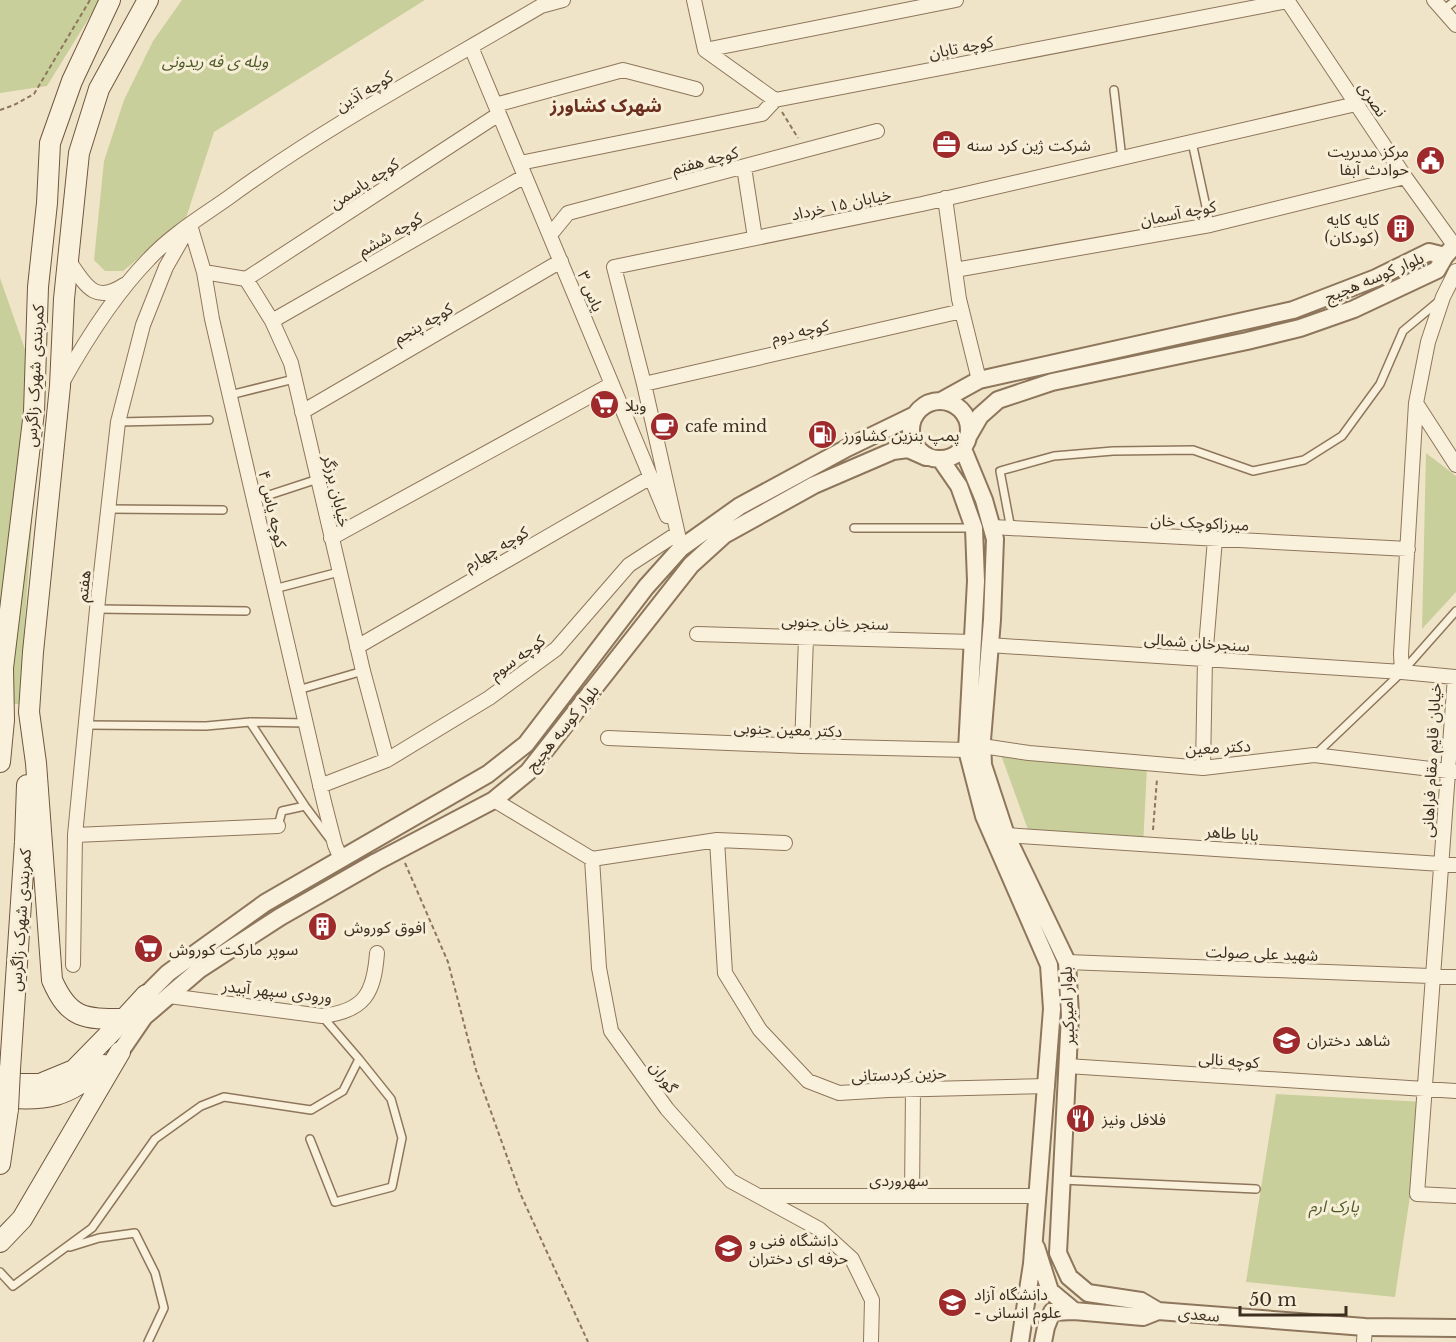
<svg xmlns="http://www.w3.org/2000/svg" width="1456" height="1342" font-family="'Libre Baskerville','Noto Sans Arabic',serif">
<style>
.green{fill:#c9cf9b}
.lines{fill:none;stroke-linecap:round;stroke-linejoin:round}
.service-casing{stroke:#8d765c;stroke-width:10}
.minor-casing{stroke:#8d765c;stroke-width:16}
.tertiary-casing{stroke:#8d765c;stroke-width:20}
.secondary-casing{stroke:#6f573f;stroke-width:22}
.path{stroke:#8d765c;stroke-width:2;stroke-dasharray:4.5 3;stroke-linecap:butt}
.service{stroke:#faf1dc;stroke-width:7}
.minor{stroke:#faf1dc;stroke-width:14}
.tertiary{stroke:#faf1dc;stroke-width:16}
.secondary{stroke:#faf1dc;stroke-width:20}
.secondary-bridge-casing{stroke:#6f573f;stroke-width:22;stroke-linecap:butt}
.secondary-bridge{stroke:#faf1dc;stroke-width:20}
.labels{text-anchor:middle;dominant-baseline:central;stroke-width:6;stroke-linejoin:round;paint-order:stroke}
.street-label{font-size:16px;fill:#3d2e20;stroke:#f7eed8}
.park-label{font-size:16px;font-style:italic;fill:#4d5a26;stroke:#f7eed8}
.poi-label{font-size:16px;fill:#3d2e20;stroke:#f7eed8;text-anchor:start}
.neighbourhood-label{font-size:18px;font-weight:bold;fill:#6b2e1e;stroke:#f7eed8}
</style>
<rect width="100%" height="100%" fill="#f0e4c8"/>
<path class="green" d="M0,0h100l-53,86 -47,7z
M182,0h243l-211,132 -29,89 -62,50h-18l-11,-11 10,-99 20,-61 29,-59z
M0,278l41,117 -22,309h-19z
M1426,453l30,23v116l-34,37z
M1000,752l147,14 -4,82 -112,-10z
M1276,1094l148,8 -29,195 -149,-15z"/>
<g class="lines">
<defs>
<path id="service" d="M1443,10l13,-10
M1114,90l8,69
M1192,142l18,83
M230,395l64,-16
M118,422l91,-2
M254,500l64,-21
M108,509l115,1
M854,528h118
M1011,529l-11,-58 54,-15 59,-5 80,-1 60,21 51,-11 38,-24 38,-52 23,-53 36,-30
M274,589l65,-17
M97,609l149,2
M298,690l65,-19
M250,722l55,84 24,32
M86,725l120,1 44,-4 56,1
M1315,755l87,-83 54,-61
M278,826l4,-15 23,-5
M310,1139l25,63 57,-15 10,-49 -11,-39 -32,-40
M1062,1180l194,9
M70,1247l29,-9 36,-5 20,40 9,35 -16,34
M0,1272l13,14 79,-58 63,-89 46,-33 23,-9 87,13 32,-19 16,-32 -37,-43"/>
<path id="minor" d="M694,0l11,50 70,50 513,-99
M1287,0l118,177 49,68
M1434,0l22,25
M471,47l196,469
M705,50l251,-50
M495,105l128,-35 73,19
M520,163l242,-49 13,-14
M744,167l11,71
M945,198l14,101 20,81
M190,225l14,47 8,47 112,483 11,43 6,14
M550,235l18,-22 309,-82
M69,261c16,23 25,44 55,24
M955,270l255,-45 195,-48
M1456,271l-13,26 -15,45 -12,61 -15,251 1,18 53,5 -38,517 39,2
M204,272l42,7 26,42 19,42 72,308 24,89
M246,279l253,-165
M272,321l253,-145
M63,381c24,-43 51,-86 86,-122 22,-24 52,-42 79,-61 98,-72 208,-130 313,-192l22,-6
M644,384l318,-73
M1416,403l40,62
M302,412l259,-151
M992,527l416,22
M331,538l281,-154
M681,548l-37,-164 -30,-117 308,-63 434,-100
M697,634l275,8
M989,645l413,27
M357,647l294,-170
M608,738l194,8 165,4
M802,746l4,-108
M982,746l47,7 174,15 111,-13 142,17
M1203,768l2,-109 10,-120
M320,786l67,-26 102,-62 67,-49 73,-84 46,-30
M494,800l98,59 7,109 12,63 56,78 64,72 88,48 33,30 20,41 -1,42
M75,835l203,-9
M1006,835l450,30
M717,840l8,133 35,57 48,51 31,12 49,-3 159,-4
M592,859l125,-19 68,3
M1067,962l389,15
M73,965l2,-130 22,-226 21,-187 25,-97 23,-58 24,-42
M169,996l153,20c43,-5 52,-23 55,-63
M1067,1066l389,25
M761,1196h277
M912,1196l1,-107
M1364,1342l1,-15"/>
<path id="tertiary" d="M911 430a29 29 0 1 1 58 0a29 29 0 1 1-58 0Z
M941,401l38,-21 314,-70 83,-32 53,-26 16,4
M969,435l11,-19 18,-16 54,-18 195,-41 53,-13 54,-19 83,-39 8,-14 11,-12
M963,449l21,51 11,39 -3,81 -10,120 1,25 23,70 61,127 3,53 -12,238 11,24 19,16 53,8 17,10 207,16 91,1
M941,460l18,26 15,42 2,53 -9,169 17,66 65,149 3,44 -20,255 -12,78
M146,995l22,-22 97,-70 223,-129 38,-30 120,-157 35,-39 59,-42 107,-58 68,-33
M120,1052l24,-35 56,-48 80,-52 96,-55 118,-62 34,-28 163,-207 33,-30 90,-50 79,-34 15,-2 18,8
M1036,1247l14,44 24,20
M1043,1342l3,-15 6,-15 22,-1 69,6 15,-6"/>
<path id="secondary" d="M0,762l4,-42 -1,-52 31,-256 4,-125 9,-84 3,-60 22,-62 38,-81
M146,995l-22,24c-40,0 -55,0 -72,-39l-16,-217 -7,-51 4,-60 27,-266 4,-87 15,-146 20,-64 49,-89
M10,1069l15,-227 2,-57
M0,1084h40l34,-14 50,-51
M0,1097c46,5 69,0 104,-32
M0,1164l8,-55
M0,1242l22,-23 98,-167"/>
</defs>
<use href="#service" class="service-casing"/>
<use href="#minor" class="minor-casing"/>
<use href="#tertiary" class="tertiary-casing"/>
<use href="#secondary" class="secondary-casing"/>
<path class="path" d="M0,110l14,-5 20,-11 56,-94
M782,112l16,26
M1153,830l4,-51
M405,863l43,99 28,108 44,123 68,149"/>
<use href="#service" class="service"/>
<use href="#minor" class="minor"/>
<use href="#tertiary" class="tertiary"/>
<use href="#secondary" class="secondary"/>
<defs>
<path id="secondary-bridge" d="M8,1109l2,-40"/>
</defs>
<use href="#secondary-bridge" class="secondary-bridge-casing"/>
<use href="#secondary-bridge" class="secondary-bridge"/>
</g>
<defs>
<symbol id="office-disc" viewBox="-11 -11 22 22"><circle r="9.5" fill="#9e2a2b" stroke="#f7eed8"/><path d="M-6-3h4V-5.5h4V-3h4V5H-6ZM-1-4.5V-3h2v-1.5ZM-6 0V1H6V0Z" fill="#fff"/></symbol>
<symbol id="civic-disc" viewBox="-11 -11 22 22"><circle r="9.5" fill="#9e2a2b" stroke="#f7eed8"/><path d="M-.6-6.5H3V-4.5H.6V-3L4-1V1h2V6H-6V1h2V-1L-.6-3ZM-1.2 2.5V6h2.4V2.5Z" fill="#fff"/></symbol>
<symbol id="building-disc" viewBox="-11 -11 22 22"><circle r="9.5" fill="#9e2a2b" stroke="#f7eed8"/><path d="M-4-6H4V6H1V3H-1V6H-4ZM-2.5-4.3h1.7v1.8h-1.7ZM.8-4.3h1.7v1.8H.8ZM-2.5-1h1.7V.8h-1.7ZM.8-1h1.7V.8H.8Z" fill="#fff"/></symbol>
<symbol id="supermarket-disc" viewBox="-11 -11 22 22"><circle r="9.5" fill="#9e2a2b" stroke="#f7eed8"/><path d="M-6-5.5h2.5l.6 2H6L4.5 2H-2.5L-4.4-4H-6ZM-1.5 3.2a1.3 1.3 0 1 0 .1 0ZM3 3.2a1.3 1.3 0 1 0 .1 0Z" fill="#fff"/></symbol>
<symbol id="cafe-disc" viewBox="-11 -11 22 22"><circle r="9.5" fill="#9e2a2b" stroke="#f7eed8"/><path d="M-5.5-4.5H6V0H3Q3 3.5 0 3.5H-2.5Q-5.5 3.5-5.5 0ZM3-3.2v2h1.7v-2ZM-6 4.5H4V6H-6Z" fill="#fff"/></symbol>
<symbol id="fuel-disc" viewBox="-11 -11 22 22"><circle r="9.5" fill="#9e2a2b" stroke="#f7eed8"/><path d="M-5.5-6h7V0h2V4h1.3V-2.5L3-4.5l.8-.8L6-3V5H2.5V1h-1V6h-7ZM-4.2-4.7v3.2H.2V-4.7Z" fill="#fff"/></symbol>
<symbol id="school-disc" viewBox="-11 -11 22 22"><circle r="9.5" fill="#9e2a2b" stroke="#f7eed8"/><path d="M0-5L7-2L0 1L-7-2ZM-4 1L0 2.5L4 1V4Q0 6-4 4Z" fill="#fff"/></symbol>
<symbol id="restaurant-disc" viewBox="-11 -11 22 22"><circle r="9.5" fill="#9e2a2b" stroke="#f7eed8"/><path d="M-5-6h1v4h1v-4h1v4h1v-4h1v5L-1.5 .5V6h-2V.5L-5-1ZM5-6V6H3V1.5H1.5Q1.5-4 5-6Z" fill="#fff"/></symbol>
<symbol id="university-disc" viewBox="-11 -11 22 22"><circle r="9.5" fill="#9e2a2b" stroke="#f7eed8"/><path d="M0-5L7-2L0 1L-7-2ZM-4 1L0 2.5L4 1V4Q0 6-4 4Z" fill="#fff"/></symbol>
</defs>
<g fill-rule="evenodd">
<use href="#office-disc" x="930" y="128" width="33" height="33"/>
<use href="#civic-disc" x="1414" y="144" width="33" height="33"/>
<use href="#building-disc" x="1384" y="212" width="33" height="33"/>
<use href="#supermarket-disc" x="588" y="388" width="33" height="33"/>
<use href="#cafe-disc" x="648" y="410" width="33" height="33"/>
<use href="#fuel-disc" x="806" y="418" width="33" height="33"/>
<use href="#building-disc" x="306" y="910" width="33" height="33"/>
<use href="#supermarket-disc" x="132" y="932" width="33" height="33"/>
<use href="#school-disc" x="1270" y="1024" width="33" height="33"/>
<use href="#restaurant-disc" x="1064" y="1102" width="33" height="33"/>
<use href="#university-disc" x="712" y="1232" width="33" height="33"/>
<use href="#university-disc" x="936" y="1286" width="33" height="33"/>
</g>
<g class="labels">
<g class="street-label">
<text transform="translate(961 47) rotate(-11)">کوچه تابان</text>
<text transform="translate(364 91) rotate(-31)">کوچه آذین</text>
<text transform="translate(1373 99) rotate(56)">نصری</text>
<text transform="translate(705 160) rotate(-15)">کوچه هفتم</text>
<text transform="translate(364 183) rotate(-33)">کوچه یاسمن</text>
<text transform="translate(841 204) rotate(-12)">خیابان ۱۵ خرداد</text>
<text transform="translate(1178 213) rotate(-11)">کوچه آسمان</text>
<text transform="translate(390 234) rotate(-30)">کوچه ششم</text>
<text transform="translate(1374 277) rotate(-23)">بلوار کوسه هجیج</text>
<text transform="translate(591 291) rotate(67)">یاس ۳</text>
<text transform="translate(423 323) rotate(-30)">کوچه پنجم</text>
<text transform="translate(800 331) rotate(-13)">کوچه دوم</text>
<text transform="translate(34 376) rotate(-87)">کمربندی شهرک زاگرس</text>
<text transform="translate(337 491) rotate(77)">خیابان برزگر</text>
<text transform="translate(273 509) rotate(77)">کوچه یاس ۴</text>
<text transform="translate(1200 522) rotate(3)">میرزاکوچک خان</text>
<text transform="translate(496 548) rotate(-30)">کوچه چهارم</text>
<text transform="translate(83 586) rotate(-84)">هفتم</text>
<text transform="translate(835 622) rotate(2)">سنجر خان جنوبی</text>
<text transform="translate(1197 642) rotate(4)">سنجرخان شمالی</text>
<text transform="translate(517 657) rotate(-36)">کوچه سوم</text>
<text transform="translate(562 728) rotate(-51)">بلوار کوسه هجیج</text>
<text transform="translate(788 729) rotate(2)">دکتر معین جنوبی</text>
<text transform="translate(1218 747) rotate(-3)">دکتر معین</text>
<text transform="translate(1431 760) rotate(-87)">خیابان قایم مقام فراهانی</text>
<text transform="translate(1232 833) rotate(4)">بابا طاهر</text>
<text transform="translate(20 920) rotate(-86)">کمربندی شهرک زاگرس</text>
<text transform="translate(1262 953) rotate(2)">شهید علی صولت</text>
<text transform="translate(277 991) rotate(6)">ورودی سپهر آبیدر</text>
<text transform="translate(1067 1006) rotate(-92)">بلوار امیرکبیر</text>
<text transform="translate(1229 1060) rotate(4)">کوچه نالی</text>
<text transform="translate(899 1074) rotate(-2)">حزین کردستانی</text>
<text transform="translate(664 1077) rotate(54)">گوران</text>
<text x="899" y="1180">سهروردی</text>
<text transform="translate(1199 1314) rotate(5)">سعدی</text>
</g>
<g class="park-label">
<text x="215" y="61">ویله ی فه ریدونی</text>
<text x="1334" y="1206">پارک ارم</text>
</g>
<g class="poi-label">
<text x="967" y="145">شرکت ژین کرد سنه</text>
<text x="1409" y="151" text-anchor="end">مرکز مدیریت<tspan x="1409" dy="18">حوادث آبفا</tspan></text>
<text x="1379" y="219" text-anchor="end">کایه کایه<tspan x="1379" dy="18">(کودکان)</tspan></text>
<text x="625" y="405">ویلا</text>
<text x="685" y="426">cafe mind</text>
<text x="843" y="435">پمپ بنزین کشاورز</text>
<text x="344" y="927">افوق کوروش</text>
<text x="169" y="949">سوپر مارکت کوروش</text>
<text x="1307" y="1040">شاهد دختران</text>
<text x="1102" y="1119">فلافل ونیز</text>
<text x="749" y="1240">دانشگاه فنی و<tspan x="749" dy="18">حرفه ای دختران</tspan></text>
<text x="974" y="1294">دانشگاه آزاد<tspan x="974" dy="18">- علوم انسانی</tspan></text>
</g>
<g class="neighbourhood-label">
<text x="606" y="106">شهرک کشاورز</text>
</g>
</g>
<path d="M1240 1306v9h106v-9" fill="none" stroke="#3d2e20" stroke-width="3"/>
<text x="1249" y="1306" font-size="18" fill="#3d2e20" stroke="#f7eed8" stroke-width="4.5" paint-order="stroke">50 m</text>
</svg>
